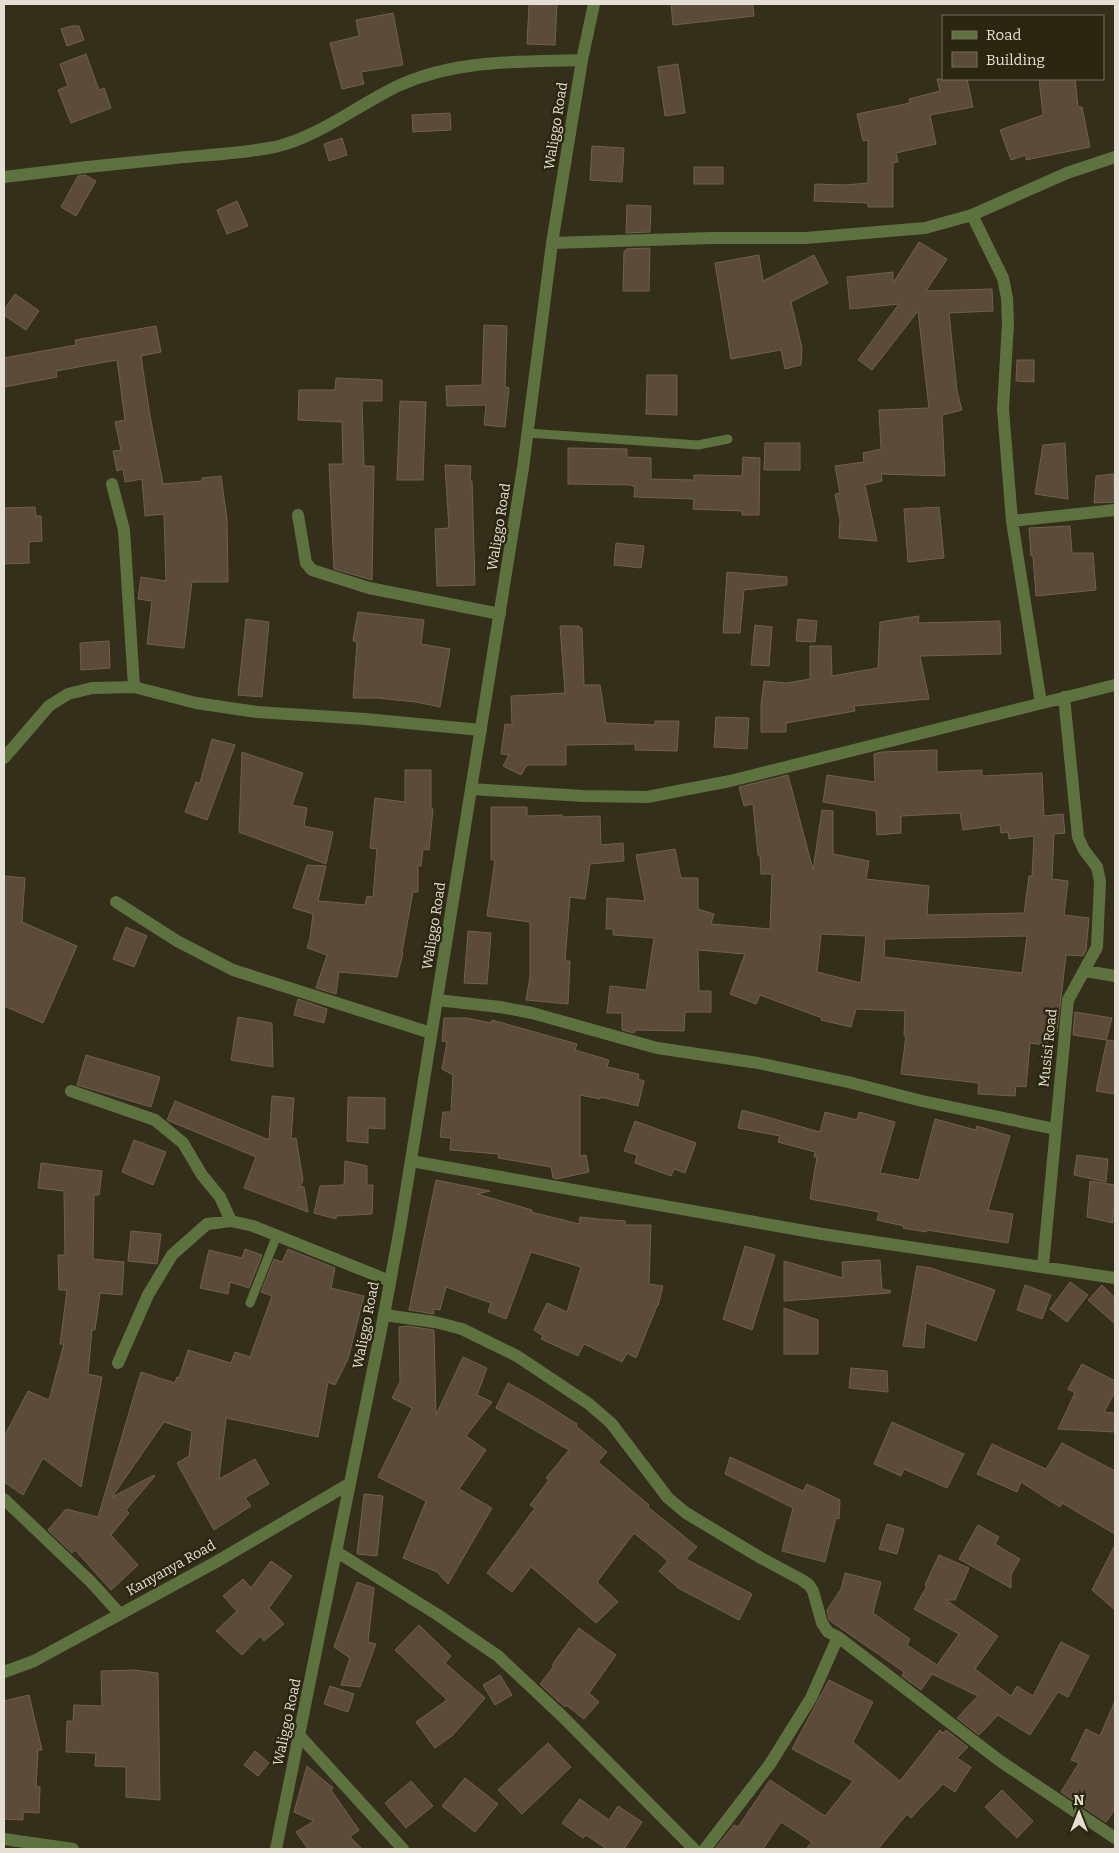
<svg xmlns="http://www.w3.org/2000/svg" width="1119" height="1853" font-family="Bitter,serif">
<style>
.building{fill:#5c4b39;stroke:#71604d;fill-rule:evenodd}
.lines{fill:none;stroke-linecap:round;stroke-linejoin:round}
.service{stroke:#5e7240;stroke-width:9}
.minor{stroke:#5e7240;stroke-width:12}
.tertiary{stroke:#5e7240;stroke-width:12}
.labels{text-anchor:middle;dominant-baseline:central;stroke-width:5;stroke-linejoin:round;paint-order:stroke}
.street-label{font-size:14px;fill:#e3e0d3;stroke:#2a2610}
</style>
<rect width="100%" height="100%" fill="#342f1a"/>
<path class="building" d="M529,4h28l-2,41 -28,-1z
M671,4h82l1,12 -81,9z
M393,13l10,52 -42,7 3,12 -22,5 -12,-46 29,-7 -3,-16z
M71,26h8l5,14 -17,6 -6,-17z
M86,54l13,36 5,-2 7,20 -40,15 -13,-33 10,-4 -8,-22z
M678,64l7,49 -20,3 -7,-49z
M937,79h30l6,28 -43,8 6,29 -40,9 2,9 -5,1v44h-25v-4l-54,-2 1,-17 30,1 23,-2v-43l-5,1 -6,-27 53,-11 -1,-4 31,-8z
M1039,79h36l3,28h4l8,40 -64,13v-5l-15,5 -11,-30 43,-15z
M450,113l1,17 -38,2 -1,-17z
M342,138l5,17 -18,6 -5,-17z
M592,146l32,2 -2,34 -32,-2z
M694,167h29v17h-29z
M85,175l11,6 -20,35 -15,-9 17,-31z
M237,201l11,25 -21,8 -10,-24z
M627,205l24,1 -1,26 -24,1z
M919,242l28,17 -21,32 66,-2 1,22 -44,2 8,78 5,19 -20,5 3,61 -64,-2 1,7 -17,4 12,56 -38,-3 1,-18 -5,-26 5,-1 -5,-27 29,-4 -1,-9 18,-4 -2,-39 50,-2 -11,-97 -46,59 -14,-10 41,-56 -49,5 -3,-32 46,-5v11z
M650,248l-1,43h-26l1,-40h2v-2z
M759,255l4,26 51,-26 14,28 -37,19 11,46 -1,17 -16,4 -4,-19 -50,9 -16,-96z
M15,294l24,17 -13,19 -22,-15v-5z
M484,325l23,1 -2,61 4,1 -4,39 -21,-2 2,-20 -39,1 -1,-20 36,-1z
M156,326l5,26 -20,4 8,54 14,74 39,-3v-3l19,-2 6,43 1,63h-36l-8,66 -37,-4 5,-43 -14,-2 3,-22 25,4 -2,-67 -19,2 -3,-37 -17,3 -2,-13 -6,2 -4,-20 8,-1 -6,-28 10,-2 -8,-60 -61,11 1,6 -53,10v-29l72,-13 -1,-5z
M1017,360h17v22l-18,-1z
M647,375h30v40l-31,-1z
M336,378l46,2v21h-20l2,65h10l-2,114 -38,-11 -5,-105h14l-1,-42 -44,-2 1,-30h36z
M400,401l26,1 -3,78h-26z
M765,443h35v27h-36z
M1065,443l3,56 -33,-5 8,-49z
M568,448l59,1v8l24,1v21l43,1v-5l48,1 1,-19 17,1 -1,57h-17v-4l-49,-2 1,-10 -60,-2 1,-10 -5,-2 -62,-1z
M445,465l26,1 -1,15h2l3,104 -38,1 -2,-57 14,-1z
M1113,474l2,28 -21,1 2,-27z
M35,507l1,9h5l1,25 -13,1v21l-25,1v-56z
M939,507l5,51 -36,4 -4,-53z
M1070,526l2,27h21l3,37 -60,6 -3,-40h-2l-2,-28z
M616,543l28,3 -3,22 -27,-3z
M727,572l60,5v8l-43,5 -4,43h-17z
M358,612l66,8 -3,24 29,5 -10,58 -24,-5 -39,-4h-24l4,-56 -4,-1z
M919,616l-1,7 82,-2 1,33 -81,2 9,43 -75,7 1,5 -69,12v9h-25v-27l3,-24 23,2 23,-4v-33h21l1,30 46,-8 2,-46z
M246,619l23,3 -7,75 -24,-2z
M798,619l19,2 -2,21 -19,-1z
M755,625l17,2 -3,39 -18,-1z
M560,626h19v2h3l2,57h16l6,38 49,2v-4h24l-2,30 -42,-1v-6l-69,1v20h-39l-6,10 -18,-9 6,-11 -8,-1 4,-30 7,1 -1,-29 54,-3z
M109,641l1,27 -29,2 -1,-27z
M716,717l33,1 -2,31 -33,-2z
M212,739l23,6 -28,75 -22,-8 11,-30 4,1z
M937,750v22l45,-2v6l60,-3 2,43 19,-2 2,19 -11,1 -2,45 16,2 -4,34 25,3 -3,32 -3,6 -17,-1 -9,77 -9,-1 -1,14 -17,-2 -4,44 -10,-1 -1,10 -37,-2 1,-11 -78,-9 5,-38h-2l1,-25 -49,-2 -5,18 -30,-7 1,-2 -62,-23 -4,9 -26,-10 15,-40 -47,-4 1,41h12v21h-26l-1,19 -48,-1 -2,3 -12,-3v-17h-15l3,-27 36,4 8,-52 -41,-3v-6h-7l1,-31 38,3 -9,-46 39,-6 6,29h17v31l16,5 -3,10 59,5 2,-55h-11l-1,-19h-2l-5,-51 -9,2 -5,-19 49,-12 25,95 9,-60 11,1v43l36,7 -3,18 63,7 -2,29 97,-2 5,-37h3l2,-40 -25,3 -1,-7 -7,1 -1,-8 -37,5 -3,-17 -59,3v17l-24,2 -1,-24 -53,-9 4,-27 48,7 -1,-28 7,-2zM821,934l45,2 -5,47 -44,-11zM1027,936l-5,37 -138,-16 1,-18z
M242,752l61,21 -11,32 15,3 -3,18 29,6 -7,32 -87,-32z
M405,770h26v39h2l-4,41 -6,-1 -2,17h-3v26h-5l-11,60 1,1 -6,24 -58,-5 -3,22 -20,-6 11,-33 -20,-7 3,-10 3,-24 -20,-6 14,-43 19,1 -8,35 47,4 2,-9 6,1 4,-48 -7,-1 5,-50 30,4z
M491,807h36v9l35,-1v2l38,-1 1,29 22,-2 1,18 -34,3 -5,35 -15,-2 -5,64h5l-2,43 -42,-4 4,-23v-55l-43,-6 8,-56h-4z
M4,876l21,2 -3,44 55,24 -34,77 -39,-17z
M126,927l21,9 -13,31 -21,-8z
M468,931l23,2 -4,51 -23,-1z
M298,999l29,10 -3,14 -30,-8z
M1075,1012l37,6 -6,22 -33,-5z
M238,1017l34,6 1,44 -42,-7z
M444,1018h23l24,5 1,-3 85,24 -2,6 34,10 -2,7 32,7 -1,5 6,2 -6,25 -38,-9v2l-20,-4v61l6,-1 3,17 -32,7 -4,-1 -2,-11 -53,-9 1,-4 -49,-4 1,-12 -11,-1 3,-25h8l2,-37 -11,-6 5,-27 -5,-1z
M1107,1040l8,1v53l-19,-3z
M86,1055l74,22 -9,30 -74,-22z
M272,1096l22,2 -3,41 5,-1 7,42 -3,7h4l4,25 -64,-24 12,-31 -89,-37 8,-19 94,39z
M348,1097l37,1v31l-17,-1v15l-21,-2z
M742,1110l78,22 5,-20 32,8 2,-8 36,10 -15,51 39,7 16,-61 41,11 1,-4 33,10 -22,74 25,4 -5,29 -81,-13 -1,2 -23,-4 1,-2 -27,-6 2,-8 -69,-13 7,-42h-3l1,-5 -37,-10 2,-6 -42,-8z
M635,1121l61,22 -11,30 -11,-4 -3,7 -36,-13 2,-8 -13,-4z
M134,1140l32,12 -13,33 -31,-13z
M1077,1155l31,4 -2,23 -32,-7z
M345,1161l22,5v19h6l-1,29 -36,2v3l-22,-6 6,-27 24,-1z
M41,1163l61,8 -3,24h-5l-1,64 31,3 -2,33 -22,-2 -5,37h-3l-4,44 14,3 -21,110 -38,-29 -20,37 -19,-13v-45l24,-46 21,9 15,-56h-4l7,-54h-8l-1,-35h7l-1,-64 -26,-3z
M436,1180l54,11 -13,3 55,16 -1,2 48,12 1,-7 18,2v2l1,-2 26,2 1,4h25l-2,59 14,2 -5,20h-1l-21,52 -9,-5 -5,9 -38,-18 -6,12 -37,-17 2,-3 -9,-6 13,-27 20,9 14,-45 -50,-15 -25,67 -18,-7 3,-9 -45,-16 -6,23 -7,-1 1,5 -25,-4z
M1090,1181l25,4v29h-2v9l-26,-6z
M131,1231l30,3 -4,30 -29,-3z
M745,1246l30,9 -23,75 -29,-11z
M245,1249l17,6 -13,33 -19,-6 -2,12 -28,-6 9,-38 33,8z
M288,1249l47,19 -4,20 33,8 -16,63 -13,26 -7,-3 -10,55 -92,-19 -7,61 36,-20 14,25 -24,14 6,8 -37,24 -37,-67 12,-7 3,-25 -28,-9 -52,75 42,-22 1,1 -29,34 3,3 -18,22 27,30 -27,25 -36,-40 -3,3 -24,-23 18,-21 32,8 43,-145 34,11 2,-6 2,1 9,-28 43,13 4,-11 15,5 22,-61 -11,-4 13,-33 8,3z
M880,1260l2,29 9,2 -1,2 -106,8v-40l59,17 -1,-16z
M917,1266l14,2 64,22 -19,51 -50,-18 -2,25 -21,-2z
M1070,1282l18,13 -21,27 -17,-13z
M1025,1285l26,10 -9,24 -25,-9z
M1102,1285l13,13v26l-27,-24z
M784,1308l34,12v34h-34z
M407,1326l27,4 2,85 27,-58 24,11 -10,27 15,7 -26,34 20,14 -27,39 33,19 -44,76 -11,-12 -34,-14 23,-57 -48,-24 34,-69 -20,-10 8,-16 -1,-55z
M1082,1364l33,17v11l-11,20 11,1v19l-57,-3 17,-36 -7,-4z
M851,1368l36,3 1,21 -39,-4z
M508,1383l28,15 41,26 -1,2 31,26 -9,10 51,43 -1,2 49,40 -11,12 66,35 -13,26 -61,-32 -19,-17 9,-10 -34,-28 -37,49 21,20 -22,21 -65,-56 -19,25 -25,-19 48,-65 -5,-3 19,-25 -3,-2 23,-28 -73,-42z
M892,1422l72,32 -17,34 -43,-19 -3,7 -27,-12z
M1062,1443l53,28v63l-53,-31 -2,4 -39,-25 -4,10 -40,-18 15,-30 54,25z
M730,1457l73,34 4,-7 33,16 -1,19 -3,-1 -11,44 -43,-11 11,-43 -68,-34z
M364,1494l19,2 -6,60 -20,-2z
M887,1524l17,5 -7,25 -18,-5z
M978,1525l21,12 -4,7 25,15 -9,16v13l-52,-29z
M1115,1545v65l-23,-20z
M939,1555l30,13 -14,32h-9l52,36 -23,33 36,27 6,-10 16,10 28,-54 28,14 -21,41 -10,-5 -28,43 -32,-20 -19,20 -22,-17 21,-22 -46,-22 -11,16 -19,-14 2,-4 -75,-52 -2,-10 14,-21 4,-16 36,9 -8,31 37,26 -3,6 30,20 22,-31 -45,-25 13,-23 -2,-1z
M271,1561l21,15 -23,32 15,16 -20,17 -4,-5 -18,19 -26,-24 21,-20 -14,-15 20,-17 8,9z
M357,1582l17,6 -6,54 8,2 -16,43 -19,-2 9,-27 -16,-11z
M419,1625l32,31 -6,7 40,35 -33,38 -17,12 -19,-26 31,-22 -52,-50z
M579,1628l37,27 -27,38 10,9 -15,17 -18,-14 -1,2 -8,-7 -17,-16 14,-18 -2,-1z
M134,1670l24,3 2,127 -34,-3v-30l-31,-1 1,-13 -30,-1 1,-31h6l1,-16 28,1 -1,-35z
M500,1675l12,20 -17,10 -12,-20z
M829,1680l44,22 -20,40 47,39 40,-51 3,3 3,-3 22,17 -11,11 14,9 -16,25 -12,-8 -32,34 -4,-4 -29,35h-72l6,-7 -31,-20 -18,27h-48l19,-24 4,2 32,-47 55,36 28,-35 -61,-32z
M330,1686l24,8 -6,18 -24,-8z
M29,1695l13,55h-4l-2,36 4,1 -1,26 -16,-1v8l-19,-1v-118z
M1115,1701v108l-9,13 -45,-30 18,-29 -8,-3 15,-31 14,7z
M548,1743l23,24 -49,47 -24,-24z
M255,1751l14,12 -11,13 -14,-11z
M307,1766l26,22 -2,2 28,40 -9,7 12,12h-54l-12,-17 18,-11 -20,-9z
M465,1778l33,26 -23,28 -33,-26z
M411,1781l22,25 -27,22 -21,-25z
M1002,1790l31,31 -16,17 -32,-31z
M580,1799l29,21 9,-14 24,16 -18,27h-17l-21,-14 -3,3 -21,-15z"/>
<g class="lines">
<path class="service" d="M528,433l170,12 30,-6
M250,1303l27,-68"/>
<path class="minor" d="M4,177c54,-7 108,-13 162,-18 36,-4 73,-5 109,-12 44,-10 84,-43 125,-62 57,-26 121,-23 182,-25
M972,215l31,63 4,20 1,25 -5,86 9,112 29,182
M552,243l160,-5h94l119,-10 47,-13 95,-42 48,-16
M112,484l12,46 10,157
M298,515l8,48 6,7 57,18 131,26
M1012,521l103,-11
M4,758l45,-52 19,-12 24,-6 42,-1 62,16 61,9 108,7 116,11
M471,789l112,7 64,1 83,-16 385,-96
M116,902l61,39 56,29 198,63
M1085,971l30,5
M437,1000l63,7 32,6 125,35 101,15 90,19 74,19 133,28
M71,1091l84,29 28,23 19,32 18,22 11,24
M411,1161l411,73 293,44
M1043,1266l25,-266 29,-53 3,-66 -3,-14 -13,-17 -6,-13 -14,-140
M384,1315l51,7 27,7 55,27 72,48 22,19 57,75 18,15 75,45 41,22 7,5 4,6 9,32 6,9 10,5 162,124 115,77
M118,1363l30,-68 24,-40 35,-31 24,-3 22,5 137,55
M4,1499l87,83 29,32
M337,1552l101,63 60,41 64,60 132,133
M4,1672l30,-11 182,-99 133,-78
M299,1735l104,114
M4,1839l69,10
M705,1849l65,-85 41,-66 27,-61"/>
<path class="tertiary" d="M276,1849l108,-534 16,-87 123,-760 29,-225 30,-183 12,-56"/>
</g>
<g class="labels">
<g class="street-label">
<text transform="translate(556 126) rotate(-81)">Waliggo Road</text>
<text transform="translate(499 527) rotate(-81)">Waliggo Road</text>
<text transform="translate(434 926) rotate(-81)">Waliggo Road</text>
<text transform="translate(1048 1048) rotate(-84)">Musisi Road</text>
<text transform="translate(366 1325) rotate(-79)">Waliggo Road</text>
<text transform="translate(171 1568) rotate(-29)">Kanyanya Road</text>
<text transform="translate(287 1722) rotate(-78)">Waliggo Road</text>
</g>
</g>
<rect width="1119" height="1853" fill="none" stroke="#e3e0d3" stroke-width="10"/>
<rect x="942" y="15" width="162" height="65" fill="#2a2610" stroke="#74705e"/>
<rect x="952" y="31" width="25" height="8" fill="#5e7240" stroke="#74705e"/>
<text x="986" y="40" font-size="15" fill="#e3e0d3">Road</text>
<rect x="952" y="52" width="25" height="15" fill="#5c4b39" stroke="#74705e"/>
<text x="986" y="65" font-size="15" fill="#e3e0d3">Building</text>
<g transform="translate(1079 1813)" stroke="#2a2610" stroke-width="4" paint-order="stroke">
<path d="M0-4L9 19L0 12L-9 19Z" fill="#e3e0d3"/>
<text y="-8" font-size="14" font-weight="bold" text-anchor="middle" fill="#e3e0d3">N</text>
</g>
</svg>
